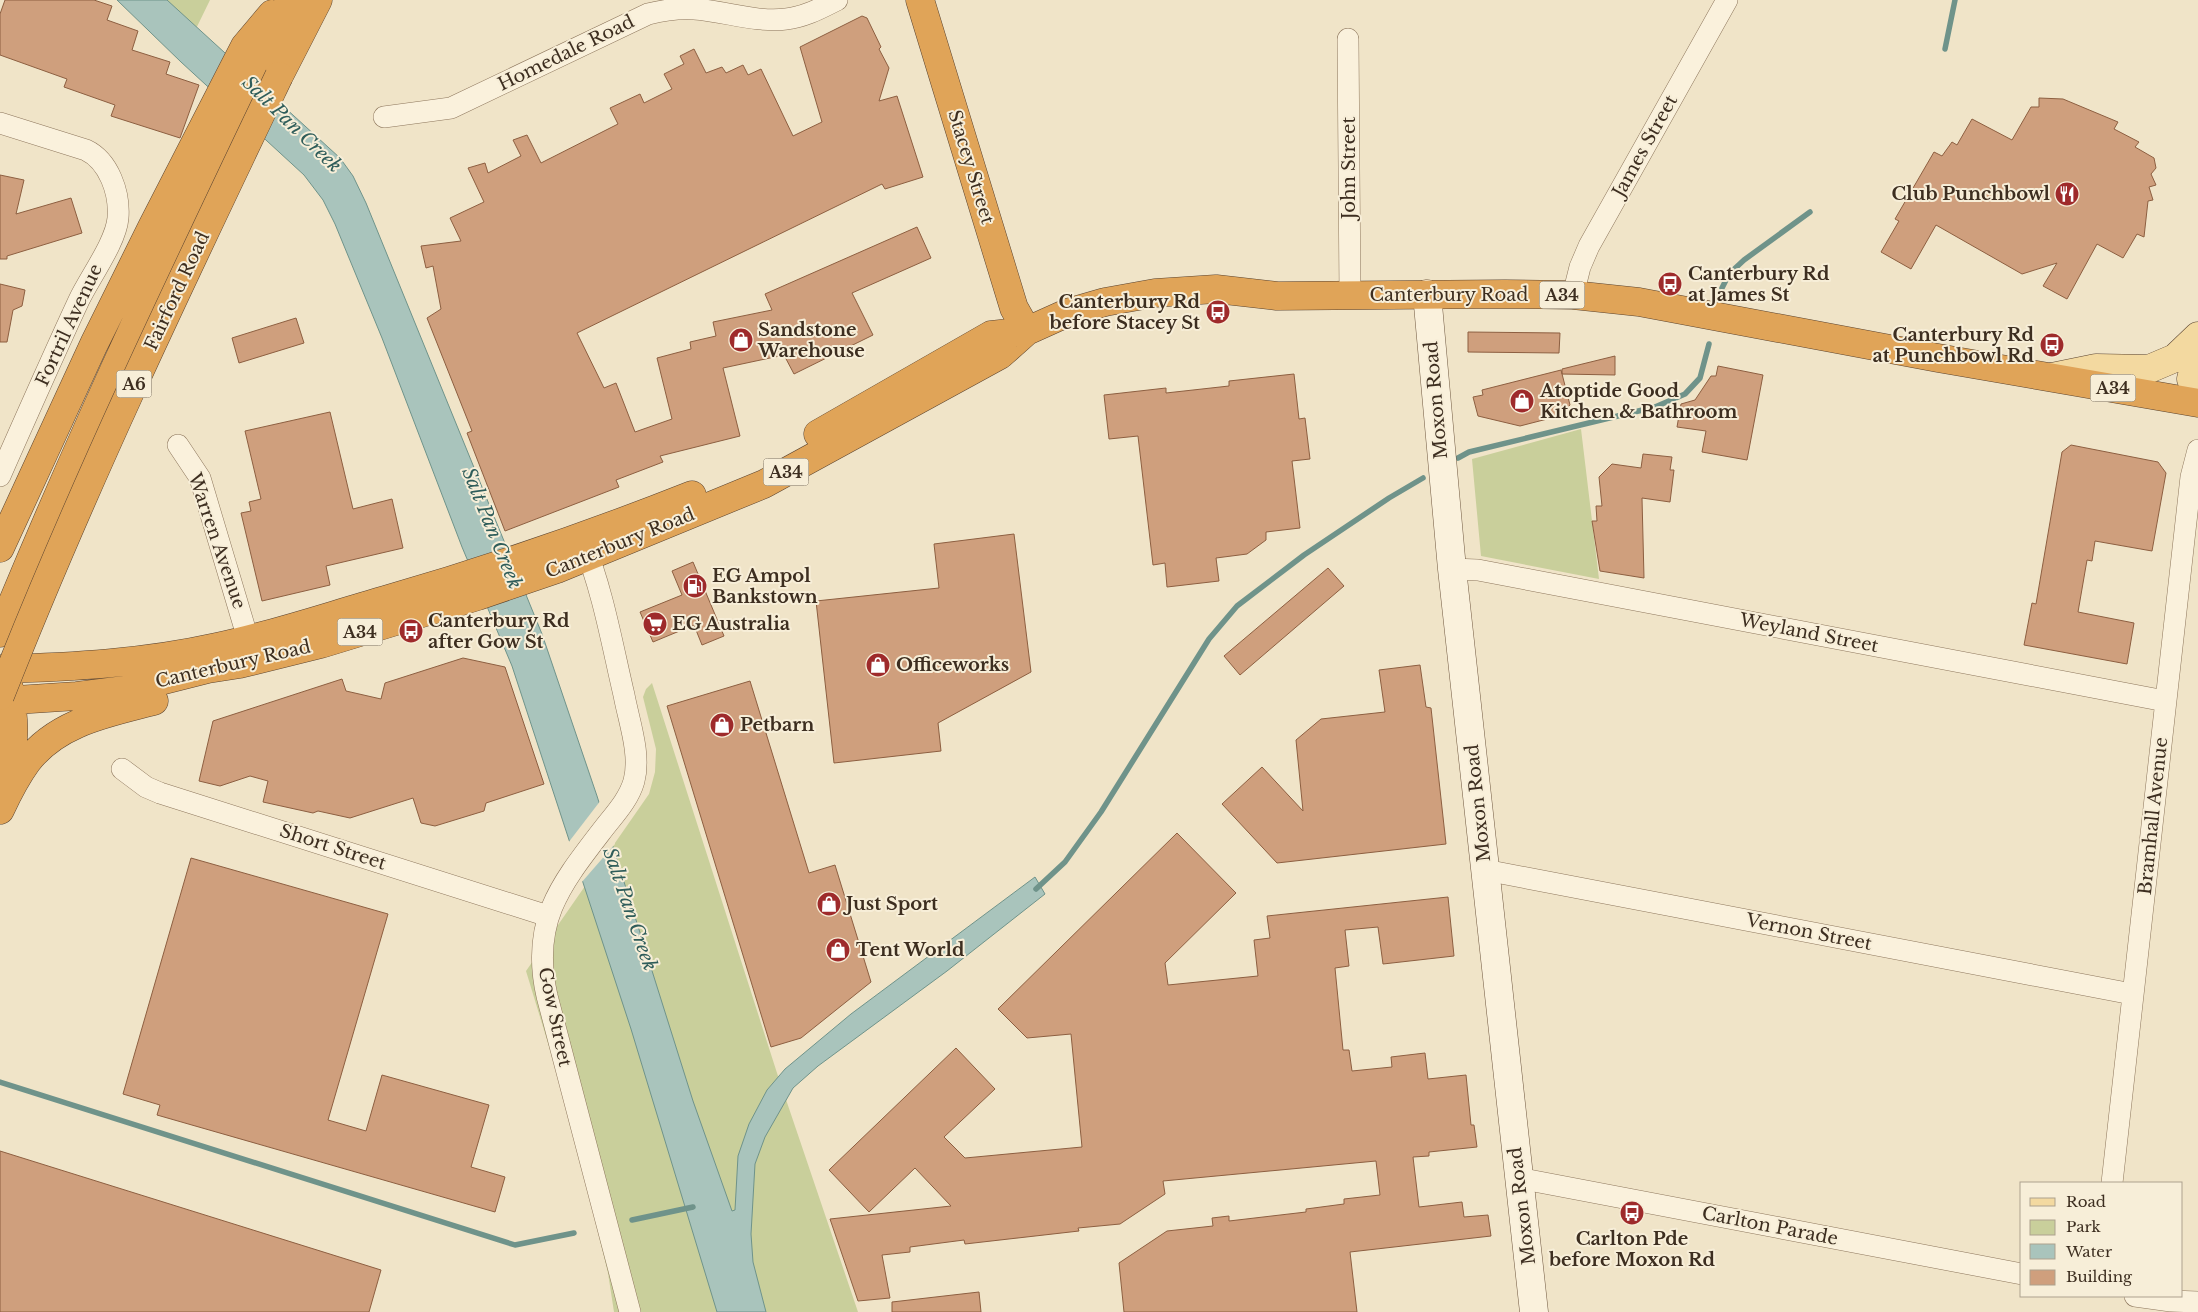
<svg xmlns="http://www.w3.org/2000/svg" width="2198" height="1312" font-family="'Libre Baskerville',serif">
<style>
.green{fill:#c9cf9b}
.water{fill:#a9c4bc;stroke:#6f938a}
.pier{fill:#f0e4c8}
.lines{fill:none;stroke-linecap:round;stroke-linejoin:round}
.stream{stroke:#6f938a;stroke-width:5.5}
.building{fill:#cf9f7d;stroke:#8d5f41}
.street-casing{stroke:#8d765c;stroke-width:22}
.secondary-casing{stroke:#6f573f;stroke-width:29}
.primary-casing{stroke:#5b4430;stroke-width:29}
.highway-casing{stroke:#5b4430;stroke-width:29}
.street{stroke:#faf1dc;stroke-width:21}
.secondary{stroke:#faf1dc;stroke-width:28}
.primary{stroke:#f3d9a0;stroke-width:28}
.highway{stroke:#e0a458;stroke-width:28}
.highway-bridge-casing{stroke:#5b4430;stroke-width:29;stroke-linecap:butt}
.highway-bridge{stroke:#e0a458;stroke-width:28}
.labels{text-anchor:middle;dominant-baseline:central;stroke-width:4;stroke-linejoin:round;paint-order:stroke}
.shield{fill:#f7eed8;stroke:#756857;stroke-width:1}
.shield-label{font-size:16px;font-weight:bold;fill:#3d2e20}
.street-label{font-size:18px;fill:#3d2e20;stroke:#f7eed8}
.poi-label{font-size:18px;font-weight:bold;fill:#3d2e20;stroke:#f7eed8;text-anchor:start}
.water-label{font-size:19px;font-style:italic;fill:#2f5d5a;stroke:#f7eed8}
</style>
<rect width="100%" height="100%" fill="#f0e4c8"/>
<path class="green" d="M159,0h51l-20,41z
M1581,429l18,150 -118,-23 -9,-97z
M652,683l125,390 81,239h-244l-6,-39 -40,-164 -42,-138 123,-177 6,-22 1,-23 -13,-52 3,-8z"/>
<path class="water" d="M117,0h50l173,158 13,18 13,27 176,431 55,162 96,305 39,110 3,-1 3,-54 11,-32 18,-34 18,-21 66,-55 184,-137 10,17 -98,77 -129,95 -25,22 -28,49 -10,27 -4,70 2,28 13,50h-49l-86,-283 -119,-363 -50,-119 -80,-209 -47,-114 -12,-24 -19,-25 -123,-113z"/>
<path class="pier" d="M601,800l14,44 -34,39 -13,-40z"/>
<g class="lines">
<path class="stream" d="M1945,49l10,-49
M1722,288l7,-14 15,-14 66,-48
M1458,458l11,-6 186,-45 30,-13 15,-16 9,-34
M1036,889l29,-27 36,-50 108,-173 28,-33 67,-51 85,-57 34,-20
M0,1082l515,163 59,-12
M632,1220l61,-13"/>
</g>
<path class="building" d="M5,0h89l18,6 -5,14 31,11 -6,19 38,12 -4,12 33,11 -19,53 -69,-22 4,-11 -51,-18 3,-8 -67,-24v-41z
M862,16l5,2 14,29 -2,2 10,19 -10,33 18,-5 26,81 -38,12 -3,-5 -305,149 27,55 12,-5 19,49 37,-13 -15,-61 34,-9 -1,-7 26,-6 -3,-14 59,-12 -7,-16 152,-67 14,31 -79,35 21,42 -79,39 -10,-19 -61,13 17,68 -80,20 3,6 -47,18 3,7 -114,44 -38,-98 5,-2 -45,-113 14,-9 -8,-43 -7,2 -5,-22 40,-5 -11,-23 34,-16 -16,-34 17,-5 3,10 33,-17 -8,-16 14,-5 14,28 77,-39 -8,-16 30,-14 4,9 28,-14 -8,-15 20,-10 -4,-8 14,-7 12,24 16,-6 4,6 17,-8 5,10 13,-6 32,67 29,-14 -22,-75z
M2039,98l24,1 55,23 -4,7 25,13 -4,5 19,11 2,10 -5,6 5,11 -7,2 4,13 -5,1 -4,36 -7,-3 -14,24 -26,-14 -30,55 -24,-13 14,-23 -35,11 -86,-49 -25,44 -30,-17 18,-31 -4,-2 39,-67 8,4 10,-14 5,3 15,-26 40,21 19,-33h8z
M0,175l24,5 -8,34 55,-16 11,35 -75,23v3h-7z
M0,284l25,6 -3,16 -9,4 -6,32h-7z
M296,318l8,25 -65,20 -7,-25z
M1468,332l92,1 -1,20 -91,-1z
M1615,356v19l-53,-1v-5z
M1718,366l45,9 -16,85 -45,-8 4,-21 -29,-4 4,-23 14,-4 16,-24h5z
M1561,370l9,35 -11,11 -39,10 -42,-10 -5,-19 10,-2 -1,-5z
M1294,374l5,45 6,-1 5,41 -18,2 8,67 -34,4v8l-19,14 -31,4 3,23 -52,6 -2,-24 -12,2 -15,-129 -29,3 -5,-44 62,-7v5l63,-7v-5z
M330,412l23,97 39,-10 11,49 -77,18 4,19 -68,16 -21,-88 10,-2 -2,-9 12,-3 -16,-68z
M2071,445l87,17 8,11 -14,78 -57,-10 -3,20 -5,-1 -9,52 56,11 -7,41 -103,-19 8,-42 4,1 26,-152z
M1643,454l29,3 -2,13h4l-4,32 -28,-4 2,80 -44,-7 -8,-50h5l-1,-15h6l-3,-29 13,-13 29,4z
M1014,534l17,138 -93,51 3,28 -107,12 -18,-162 123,-13 -5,-44z
M693,562l31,74 -22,9 -8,-20 -41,17 -13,-30 42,-17 -10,-24z
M1328,568l16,18 -104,89 -16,-19z
M463,658l42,9 39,117 -58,19 -2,8 -49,15 -14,-3 -8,-25 -63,20 -32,-7 -5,2 -50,-11 5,-21 -18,-5 -30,10 -21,-5 14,-60 129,-42 4,12 35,8 4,-16z
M1420,665l6,42 5,1 15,136 -169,19 -55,-59 40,-37 41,44 -7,-71 25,-21 64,-7 -6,-42z
M750,681l59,192 26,-8 36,117 -70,56 -30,9 -104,-341z
M1177,833l59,60 -71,70 3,22 90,-9 -4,-36 16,-2 -3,-22 181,-19 6,59 -71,8 -5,-37 -33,3 4,36 -14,2 8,82h6l3,21 40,-4 -1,-10 34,-4 3,26 38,-4 5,50h3l3,22 -48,5v4l-16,1 6,50 43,-5 2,15 24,-2 3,21 -141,16 7,60h-233l-5,-49 48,-32 46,-5 -1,-8 17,-2v5l77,-9v-3l38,-5v-5l36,-4 -4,-34 -213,20 2,13 -45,30 -42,4 1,3 -114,13 -1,-4 -54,7v5l-28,3 8,43 -32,3 -28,-82 121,-13 -36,-38 -46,44 -40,-42 127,-122 39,41 -51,48 21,21 117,-11 -11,-113 -44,4 -29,-29z
M191,858l197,56 -60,206 38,11 16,-56 107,30 -18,62 34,10 -10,35 -338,-97 3,-10 -37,-11z
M0,1151l381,119 -12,42h-369z
M979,1292l2,20h-89v-10z"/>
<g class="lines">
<defs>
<path id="street" d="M1348,39l2,257
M384,117l67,-9 197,-94c16,-4 30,-6 46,-5 31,2 62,14 92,10 19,-2 35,-11 51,-19
M0,123l86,27c23,11 34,43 32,68 -2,24 -28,59 -39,82 -27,58 -53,117 -79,176
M1573,295l7,-28 9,-21 138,-246
M178,445l22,33 48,161
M583,542c20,49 29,102 41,153 5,27 17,59 10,86 -5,18 -19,33 -30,47 -43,56 -74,93 -57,168l83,316
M1452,569l26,1 687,131
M122,769l24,18 14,6 388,123
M1485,870l647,124
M1518,1178l504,96
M2112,1183l79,-706 7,-27
M2135,1296l36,5 27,1"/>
<path id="secondary" d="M1427,294l25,275 82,743"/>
<path id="primary" d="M2198,353l-7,26 7,18
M2052,377l44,-9 53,1 26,-11 23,-22"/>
<path id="highway" d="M920,0l94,308 13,23
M279,76l39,-76
M818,434l173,-99 36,-4
M0,548l94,-204 58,-117 93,-181 27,-32
M0,633c88,-215 188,-424 290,-633
M0,669c74,-2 145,-6 217,-22 57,-12 112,-31 168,-47 104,-30 206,-65 307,-105
M0,701l77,-5 48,-6 83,-21 32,-5 81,-20 157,-48 79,-27 207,-85 236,-129 27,-24 40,-18 38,-11 50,-9 61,-4 61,7 228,-2 68,1 66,7 299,56 260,45
M3,785c13,-43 13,-59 5,-103
M0,810c8,-17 16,-33 27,-48 30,-40 81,-49 127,-61"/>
</defs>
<use href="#street" class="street-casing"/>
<use href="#secondary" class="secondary-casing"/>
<use href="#primary" class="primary-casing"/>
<use href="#highway" class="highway-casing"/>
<use href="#street" class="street"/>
<use href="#secondary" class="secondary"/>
<use href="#primary" class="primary"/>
<use href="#highway" class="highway"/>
<defs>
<path id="highway-bridge" d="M0,696c83,-211 181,-415 279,-620"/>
</defs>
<use href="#highway-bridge" class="highway-bridge-casing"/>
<use href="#highway-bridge" class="highway-bridge"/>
</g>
<defs>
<symbol id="restaurant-disc" viewBox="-11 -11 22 22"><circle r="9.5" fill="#9e2a2b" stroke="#f7eed8"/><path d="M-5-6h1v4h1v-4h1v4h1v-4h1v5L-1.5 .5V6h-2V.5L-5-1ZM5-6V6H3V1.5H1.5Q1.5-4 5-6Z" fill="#fff"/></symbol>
<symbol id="bus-disc" viewBox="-11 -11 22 22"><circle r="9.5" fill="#9e2a2b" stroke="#f7eed8"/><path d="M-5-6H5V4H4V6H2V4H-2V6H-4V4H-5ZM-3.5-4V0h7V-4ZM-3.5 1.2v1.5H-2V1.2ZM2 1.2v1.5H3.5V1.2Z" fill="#fff"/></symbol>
<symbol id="shop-disc" viewBox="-11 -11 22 22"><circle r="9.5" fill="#9e2a2b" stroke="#f7eed8"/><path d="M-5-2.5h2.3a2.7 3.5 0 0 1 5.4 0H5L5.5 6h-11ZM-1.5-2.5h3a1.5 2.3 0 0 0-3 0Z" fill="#fff"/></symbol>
<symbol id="fuel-disc" viewBox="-11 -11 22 22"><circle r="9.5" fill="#9e2a2b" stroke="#f7eed8"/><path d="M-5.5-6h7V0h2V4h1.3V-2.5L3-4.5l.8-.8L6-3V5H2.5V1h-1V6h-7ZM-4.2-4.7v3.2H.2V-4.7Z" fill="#fff"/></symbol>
<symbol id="supermarket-disc" viewBox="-11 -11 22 22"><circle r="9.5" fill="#9e2a2b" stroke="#f7eed8"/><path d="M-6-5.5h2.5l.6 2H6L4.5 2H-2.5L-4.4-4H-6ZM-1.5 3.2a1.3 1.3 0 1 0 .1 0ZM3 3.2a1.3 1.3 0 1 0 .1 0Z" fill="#fff"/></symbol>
</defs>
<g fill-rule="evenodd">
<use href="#restaurant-disc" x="2053" y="180" width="28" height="28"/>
<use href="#bus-disc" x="1656" y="270" width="28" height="28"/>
<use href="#bus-disc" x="1204" y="298" width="28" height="28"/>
<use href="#shop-disc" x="727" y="326" width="28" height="28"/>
<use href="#bus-disc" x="2038" y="331" width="28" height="28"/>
<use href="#shop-disc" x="1508" y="387" width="28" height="28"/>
<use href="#fuel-disc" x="681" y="572" width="28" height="28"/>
<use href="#supermarket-disc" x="641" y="610" width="28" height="28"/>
<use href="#bus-disc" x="397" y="617" width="28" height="28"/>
<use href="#shop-disc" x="864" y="651" width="28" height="28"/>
<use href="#shop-disc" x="708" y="711" width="28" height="28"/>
<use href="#shop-disc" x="815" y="890" width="28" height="28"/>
<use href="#shop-disc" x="824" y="936" width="28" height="28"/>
<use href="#bus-disc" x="1618" y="1199" width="28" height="28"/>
</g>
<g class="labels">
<g class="shield">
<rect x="1539.5" y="281.5" width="45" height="27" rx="4"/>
<rect x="116.5" y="370.5" width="35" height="27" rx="4"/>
<rect x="2090.5" y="374.5" width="45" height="27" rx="4"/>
<rect x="763.5" y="458.5" width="45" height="27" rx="4"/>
<rect x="337.5" y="618.5" width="45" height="27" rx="4"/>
</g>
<g class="shield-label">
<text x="1562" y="295">A34</text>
<text x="134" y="384">A6</text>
<text x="2113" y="388">A34</text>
<text x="786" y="472">A34</text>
<text x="360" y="632">A34</text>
</g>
<g class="street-label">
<text transform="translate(566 53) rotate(-26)">Homedale Road</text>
<text transform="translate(1645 146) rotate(-61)">James Street</text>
<text transform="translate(971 167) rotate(73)">Stacey Street</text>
<text transform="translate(1349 168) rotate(-90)">John Street</text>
<text transform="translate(177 291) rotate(-65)">Fairford Road</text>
<text x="1449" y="295">Canterbury Road</text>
<text transform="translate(69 325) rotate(-65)">Fortril Avenue</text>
<text transform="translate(1436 400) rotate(-95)">Moxon Road</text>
<text transform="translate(217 541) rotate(71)">Warren Avenue</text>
<text transform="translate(620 543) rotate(-22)">Canterbury Road</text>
<text transform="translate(1809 633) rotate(11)">Weyland Street</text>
<text transform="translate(233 664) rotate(-13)">Canterbury Road</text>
<text transform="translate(1478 803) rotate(-96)">Moxon Road</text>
<text transform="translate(2153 816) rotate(-84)">Bramhall Avenue</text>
<text transform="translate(333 847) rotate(18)">Short Street</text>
<text transform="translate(1809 932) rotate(11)">Vernon Street</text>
<text transform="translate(555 1017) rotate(78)">Gow Street</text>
<text transform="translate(1522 1206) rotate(-97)">Moxon Road</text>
<text transform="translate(1770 1226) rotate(11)">Carlton Parade</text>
</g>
<g class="poi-label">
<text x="2050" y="194" text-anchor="end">Club Punchbowl</text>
<text x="1688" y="274">Canterbury Rd<tspan x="1688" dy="21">at James St</tspan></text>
<text x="1200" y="302" text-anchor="end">Canterbury Rd<tspan x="1200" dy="21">before Stacey St</tspan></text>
<text x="758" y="330">Sandstone<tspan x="758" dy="21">Warehouse</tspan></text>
<text x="2034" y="335" text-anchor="end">Canterbury Rd<tspan x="2034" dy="21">at Punchbowl Rd</tspan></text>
<text x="1540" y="391">Atoptide Good<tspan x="1540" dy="21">Kitchen &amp; Bathroom</tspan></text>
<text x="712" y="576">EG Ampol<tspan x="712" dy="21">Bankstown</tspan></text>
<text x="428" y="621">Canterbury Rd<tspan x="428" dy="21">after Gow St</tspan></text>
<text x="672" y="624">EG Australia</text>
<text x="896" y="665">Officeworks</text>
<text x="740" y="725">Petbarn</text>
<text x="846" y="904">Just Sport</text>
<text x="856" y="950">Tent World</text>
<text x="1632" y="1239" text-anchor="middle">Carlton Pde<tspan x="1632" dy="21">before Moxon Rd</tspan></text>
</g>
<g class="water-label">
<text transform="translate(292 124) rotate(44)">Salt Pan Creek</text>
<text transform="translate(492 528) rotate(68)">Salt Pan Creek</text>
<text transform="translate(630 909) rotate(71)">Salt Pan Creek</text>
</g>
</g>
<rect x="2020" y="1182" width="162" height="115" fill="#f7eed8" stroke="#ada18e"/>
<rect x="2030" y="1198" width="25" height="8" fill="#f3d9a0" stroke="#ada18e"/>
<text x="2066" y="1207" font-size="15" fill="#3d2e20">Road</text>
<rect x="2030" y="1220" width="25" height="15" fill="#c9cf9b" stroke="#ada18e"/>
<text x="2066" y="1232" font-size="15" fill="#3d2e20">Park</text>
<rect x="2030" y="1244" width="25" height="15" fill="#a9c4bc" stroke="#ada18e"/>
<text x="2066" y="1257" font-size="15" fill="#3d2e20">Water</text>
<rect x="2030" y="1270" width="25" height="15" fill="#cf9f7d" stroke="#ada18e"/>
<text x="2066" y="1282" font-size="15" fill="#3d2e20">Building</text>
</svg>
